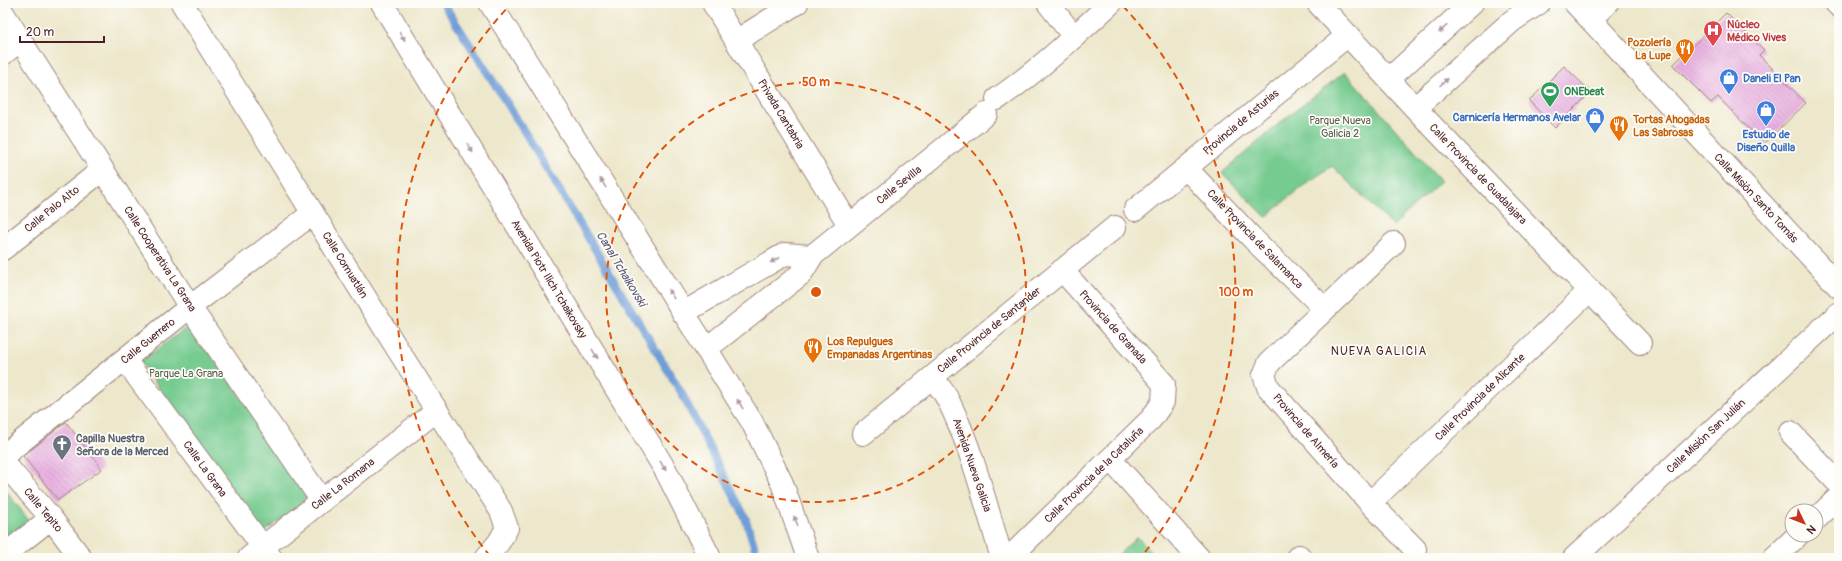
<svg xmlns="http://www.w3.org/2000/svg" width="1842" height="561" font-family="Pangolin,sans-serif">
<style>
.green{fill:#76cb90;stroke:#60755e}
.lines{fill:none;stroke-linecap:round;stroke-linejoin:round}
.stream{stroke:#6e9dd7;stroke-width:8}
.building{fill:url(#building-back-hatch)}
.minor-casing{stroke:#9c837b;stroke-width:24}
.tertiary-casing{stroke:#9c837b;stroke-width:24}
.minor{stroke:#fff;stroke-width:22}
.tertiary{stroke:#fff;stroke-width:22}
.oneway{fill:#ae9aa0}
.ring{fill:none;stroke:#e0560e;stroke-width:2;stroke-dasharray:7 5}
.labels{text-anchor:middle;dominant-baseline:central;stroke-width:3.5;stroke-linejoin:round;paint-order:stroke}
.health-label{font-size:11px;font-weight:bold;fill:#be3a42;stroke:#fdfcf7;text-anchor:start}
.food-label{font-size:11px;font-weight:bold;fill:#c56008;stroke:#fdfcf7;text-anchor:start}
.shop-label{font-size:11px;font-weight:bold;fill:#366cbe;stroke:#fdfcf7;text-anchor:start}
.leisure-label{font-size:11px;font-weight:bold;fill:#27864d;stroke:#fdfcf7;text-anchor:start}
.street-label{font-size:11px;fill:#4a1f2b;stroke:#fdfcf7}
.park-label{font-size:11px;fill:#595b4e;stroke:#fdfcf7}
.worship-label{font-size:11px;font-weight:bold;fill:#5b616d;stroke:#fdfcf7;text-anchor:start}
.water-label{font-size:12px;font-style:italic;fill:#5a5878;stroke:#fdfcf7}
.neighbourhood-label{font-size:12px;letter-spacing:1px;fill:#4a1f2b;stroke:#fdfcf7}
.centre{fill:#e0560e;stroke:#fdfcf7;stroke-width:2}
.ring-label{font-size:12px;text-anchor:middle;font-weight:bold;fill:#e0560e;stroke:#fdfcf7;stroke-width:3.5;stroke-linejoin:round;paint-order:stroke}
</style>
<defs>
<pattern id="building-back-hatch" width="6" height="6" patternUnits="userSpaceOnUse"><rect width="6" height="6" fill="#e7ade0"/><path d="M-1 5l2 2M0 0l6 6M5-1l2 2" fill="none" stroke="#c894c0"/></pattern>
</defs>
<rect width="100%" height="100%" fill="#fdfcf7"/>
<filter id="ink" filterUnits="userSpaceOnUse"><feTurbulence type="fractalNoise" baseFrequency=".025" numOctaves="2"/><feDisplacementMap in="SourceGraphic" scale="8" xChannelSelector="R" yChannelSelector="G"/><feConvolveMatrix kernelMatrix="1 2 1 2 8 2 1 2 1" color-interpolation-filters="sRGB"/></filter>
<filter id="wash" filterUnits="userSpaceOnUse"><feTurbulence type="fractalNoise" baseFrequency=".012" numOctaves="4" result="noise"/><feDisplacementMap in="SourceGraphic" scale="16" xChannelSelector="R" yChannelSelector="G"/><feGaussianBlur stdDeviation="0.9" result="paint"/><feColorMatrix in="noise" values="0 0 0 0 0 0 0 0 0 0 0 0 0 0 0 0 0 1.4 0 .05"/><feComposite in="paint" operator="in"/></filter>
<g filter="url(#wash)">
<rect width="100%" height="100%" fill="#ede7cb"/>
<path class="green" d="M1345,72l96,109 -48,45 -61,-60 -32,22 -34,29 -44,-44 60,-52z
M190,325l121,172 -48,36 -123,-171z
M3,487l27,35 -27,19z
M1137,537l20,21h-42z"/>
<g class="lines">
<path class="stream" d="M443,3l64,100 174,289 64,125 13,41"/>
</g>
<g id="blocks">
<path class="building" d="M1726,13l38,37 -5,5 47,48 -42,41 -46,-47 -7,6 -38,-38z
M1564,66l27,26 -36,36 -26,-27z
M66,422l36,47 -44,31 -35,-44z"/>
</g>
</g>
<g filter="url(#ink)">
<use href="#blocks" fill-opacity="0" stroke="#9c837b" stroke-width="1"/>
<g class="lines">
<defs>
<path id="minor" d="M182,3l216,347 103,161 6,17 -8,14 -13,16
M713,3l136,222
M1048,3l26,34
M1318,3l97,105 225,235
M1575,3l264,284
M1836,3l3,3
M3,13l187,294 132,194
M1591,19l16,-16
M736,41l61,-38
M3,54l17,-14
M1389,79l83,-76
M997,99c41,-28 77,-62 114,-96
M1415,108l97,-87 27,-18
M1186,168l68,72 71,69
M1135,210l213,-175
M1394,243l-125,120 -5,12 4,12 102,116 45,46
M3,249l99,-79
M683,313l102,-59 27,2
M706,349l95,-75 11,-18 174,-142
M125,360l146,198
M932,377c6,8 13,16 17,25 24,49 37,104 53,156
M1790,432l49,52
M863,434l252,-207
M3,456l187,-149 123,-94
M1110,459l89,99
M3,462l48,56 30,40
M1370,503l220,-213
M1816,519l23,-22
M3,556l48,-38
M249,558l188,-148
M1009,558l142,-139 12,-17 1,-18 -102,-114
M1297,558l2,-2
M1574,558l265,-245
M1774,558l24,-23"/>
<path id="tertiary" d="M382,3l284,468 44,87
M490,3l262,419 30,61 26,75"/>
</defs>
<use href="#minor" class="minor-casing"/>
<use href="#tertiary" class="tertiary-casing"/>
<use href="#minor" class="minor"/>
<use href="#tertiary" class="tertiary"/>
</g>
<defs><path id="oneway-solid" d="M-6-.8H1V-3.2L6.5 0L1 3.2V.8H-6Z"/></defs>
<g class="oneway">
<use href="#oneway-solid" transform="translate(1443 29) rotate(138)"/>
<use href="#oneway-solid" transform="translate(402 36) rotate(59)"/>
<use href="#oneway-solid" transform="translate(1444 82) rotate(-42)"/>
<use href="#oneway-solid" transform="translate(470 148) rotate(59)"/>
<use href="#oneway-solid" transform="translate(603 183) rotate(-122)"/>
<use href="#oneway-solid" transform="translate(775 260) rotate(150)"/>
<use href="#oneway-solid" transform="translate(671 294) rotate(-122)"/>
<use href="#oneway-solid" transform="translate(595 354) rotate(59)"/>
<use href="#oneway-solid" transform="translate(740 404) rotate(-122)"/>
<use href="#oneway-solid" transform="translate(663 466) rotate(59)"/>
<use href="#oneway-solid" transform="translate(796 521) rotate(-111)"/>
</g>
</g>
<g class="ring">
<circle cx="816" cy="292" r="210"/>
<path d="M490 556A420 420 0 0 1 509 6M1123 6A420 420 0 0 1 1142 556"/>
</g>
<defs>
<symbol id="hospital-pin" viewBox="-11 -11 22 30"><path d="M0 17L-7.5 6A9.5 9.5 0 1 1 7.5 6Z" fill="#e0444e" stroke="#fdfcf7"/><path d="M-5-5h3v3.5h4V-5h3V5h-3V1.5h-4V5h-3Z" fill="#fff"/></symbol>
<symbol id="restaurant-pin" viewBox="-11 -11 22 30"><path d="M0 17L-7.5 6A9.5 9.5 0 1 1 7.5 6Z" fill="#e8710a" stroke="#fdfcf7"/><path d="M-5-6h1v4h1v-4h1v4h1v-4h1v5L-1.5 .5V6h-2V.5L-5-1ZM5-6V6H3V1.5H1.5Q1.5-4 5-6Z" fill="#fff"/></symbol>
<symbol id="shop-pin" viewBox="-11 -11 22 30"><path d="M0 17L-7.5 6A9.5 9.5 0 1 1 7.5 6Z" fill="#3f7fe0" stroke="#fdfcf7"/><path d="M-5-2.5h2.3a2.7 3.5 0 0 1 5.4 0H5L5.5 6h-11ZM-1.5-2.5h3a1.5 2.3 0 0 0-3 0Z" fill="#fff"/></symbol>
<symbol id="stadium-pin" viewBox="-11 -11 22 30"><path d="M0 17L-7.5 6A9.5 9.5 0 1 1 7.5 6Z" fill="#2e9e5b" stroke="#fdfcf7"/><path d="M0-5a6.5 5 0 1 0 0 10a6.5 5 0 1 0 0-10ZM-3.5-1.8h7v3.6h-7Z" fill="#fff"/></symbol>
<symbol id="church-pin" viewBox="-11 -11 22 30"><path d="M0 17L-7.5 6A9.5 9.5 0 1 1 7.5 6Z" fill="#6b7280" stroke="#fdfcf7"/><path d="M-1.2-6h2.4v3.5h3.3v2.4h-3.3V6h-2.4V-.1h-3.3v-2.4h3.3Z" fill="#fff"/></symbol>
</defs>
<g fill-rule="evenodd">
<use href="#hospital-pin" x="1702" y="19" width="22" height="30"/>
<use href="#restaurant-pin" x="1674" y="37" width="22" height="30"/>
<use href="#shop-pin" x="1718" y="67" width="22" height="30"/>
<use href="#stadium-pin" x="1539" y="80" width="22" height="30"/>
<use href="#shop-pin" x="1755" y="99" width="22" height="30"/>
<use href="#shop-pin" x="1584" y="106" width="22" height="30"/>
<use href="#restaurant-pin" x="1608" y="114" width="22" height="30"/>
<use href="#restaurant-pin" x="802" y="336" width="22" height="30"/>
<use href="#church-pin" x="51" y="433" width="22" height="30"/>
</g>
<g class="labels">
<g class="health-label">
<text x="1727" y="24">Núcleo<tspan x="1727" dy="13">Médico Vives</tspan></text>
</g>
<g class="food-label">
<text x="1671" y="42" text-anchor="end">Pozolería<tspan x="1671" dy="13">La Lupe</tspan></text>
<text x="1633" y="119">Tortas Ahogadas<tspan x="1633" dy="13">Las Sabrosas</tspan></text>
<text x="827" y="341">Los Repulgues<tspan x="827" dy="13">Empanadas Argentinas</tspan></text>
</g>
<g class="shop-label">
<text x="1743" y="78">Daneli El Pan</text>
<text x="1581" y="117" text-anchor="end">Carnicería Hermanos Avelar</text>
<text x="1766" y="134" text-anchor="middle">Estudio de<tspan x="1766" dy="13">Diseño Quilla</tspan></text>
</g>
<g class="leisure-label">
<text x="1564" y="91">ONEbeat</text>
</g>
<g class="street-label">
<text transform="translate(781 114) rotate(59)">Privada Cantabria</text>
<text transform="translate(1241 122) rotate(-40)">Provincia de Asturias</text>
<text transform="translate(1478 174) rotate(46)">Calle Provincia de Guadalajara</text>
<text transform="translate(899 185) rotate(-39)">Calle Sevilla</text>
<text transform="translate(1756 198) rotate(47)">Calle Misión Santo Tomás</text>
<text transform="translate(52 209) rotate(-39)">Calle Palo Alto</text>
<text transform="translate(1255 239) rotate(46)">Calle Provincia de Salamanca</text>
<text transform="translate(160 259) rotate(57)">Calle Cooperativa La Grana</text>
<text transform="translate(345 265) rotate(58)">Calle Comuatlán</text>
<text transform="translate(549 279) rotate(59)">Avenida Piotr Ilich Tchaikovsky</text>
<text transform="translate(1113 327) rotate(48)">Provincia de Granada</text>
<text transform="translate(989 330) rotate(-39)">Calle Provincia de Santander</text>
<text transform="translate(148 341) rotate(-39)">Calle Guerrero</text>
<text transform="translate(1480 397) rotate(-44)">Calle Provincia de Alicante</text>
<text transform="translate(1306 431) rotate(49)">Provincia de Almería</text>
<text transform="translate(1706 436) rotate(-43)">Calle Misión San Julián</text>
<text transform="translate(972 465) rotate(71)">Avenida Nueva Galicia</text>
<text transform="translate(205 469) rotate(54)">Calle La Grana</text>
<text transform="translate(1094 475) rotate(-44)">Calle Provincia de la Cataluña</text>
<text transform="translate(343 484) rotate(-38)">Calle La Romana</text>
<text transform="translate(43 510) rotate(50)">Calle Tepito</text>
</g>
<g class="park-label">
<text x="1340" y="120">Parque Nueva<tspan x="1340" dy="13">Galicia 2</tspan></text>
<text x="186" y="373">Parque La Grana</text>
</g>
<g class="worship-label">
<text x="76" y="438">Capilla Nuestra<tspan x="76" dy="13">Señora de la Merced</tspan></text>
</g>
<g class="water-label">
<text transform="translate(621 269) rotate(59)">Canal Tchaikovski</text>
</g>
<g class="neighbourhood-label">
<text x="1379" y="351">NUEVA GALICIA</text>
</g>
</g>
<circle cx="816" cy="292" r="6" class="centre"/>
<g class="ring-label">
<text x="816" y="86">50 m</text>
<text x="1236" y="296">100 m</text>
</g>
<rect width="1842" height="561" fill="none" stroke="#fdfcf7" stroke-width="16"/>
<g transform="translate(1804 523) rotate(133)"><circle r="19" fill="#fdfcf7" stroke="#b5a4a5"/>
<path d="M0-3L7 15L0 10L-7 15Z" fill="#c8321e"/>
<text y="-6" font-size="11" font-weight="bold" text-anchor="middle" fill="#4a1f2b">N</text>
</g>
<path d="M20 36v6h84v-6" fill="none" stroke="#4a1f2b" stroke-width="2"/>
<text x="26" y="36" font-size="12" fill="#4a1f2b" stroke="#fdfcf7" stroke-width="3" paint-order="stroke">20 m</text>
</svg>
